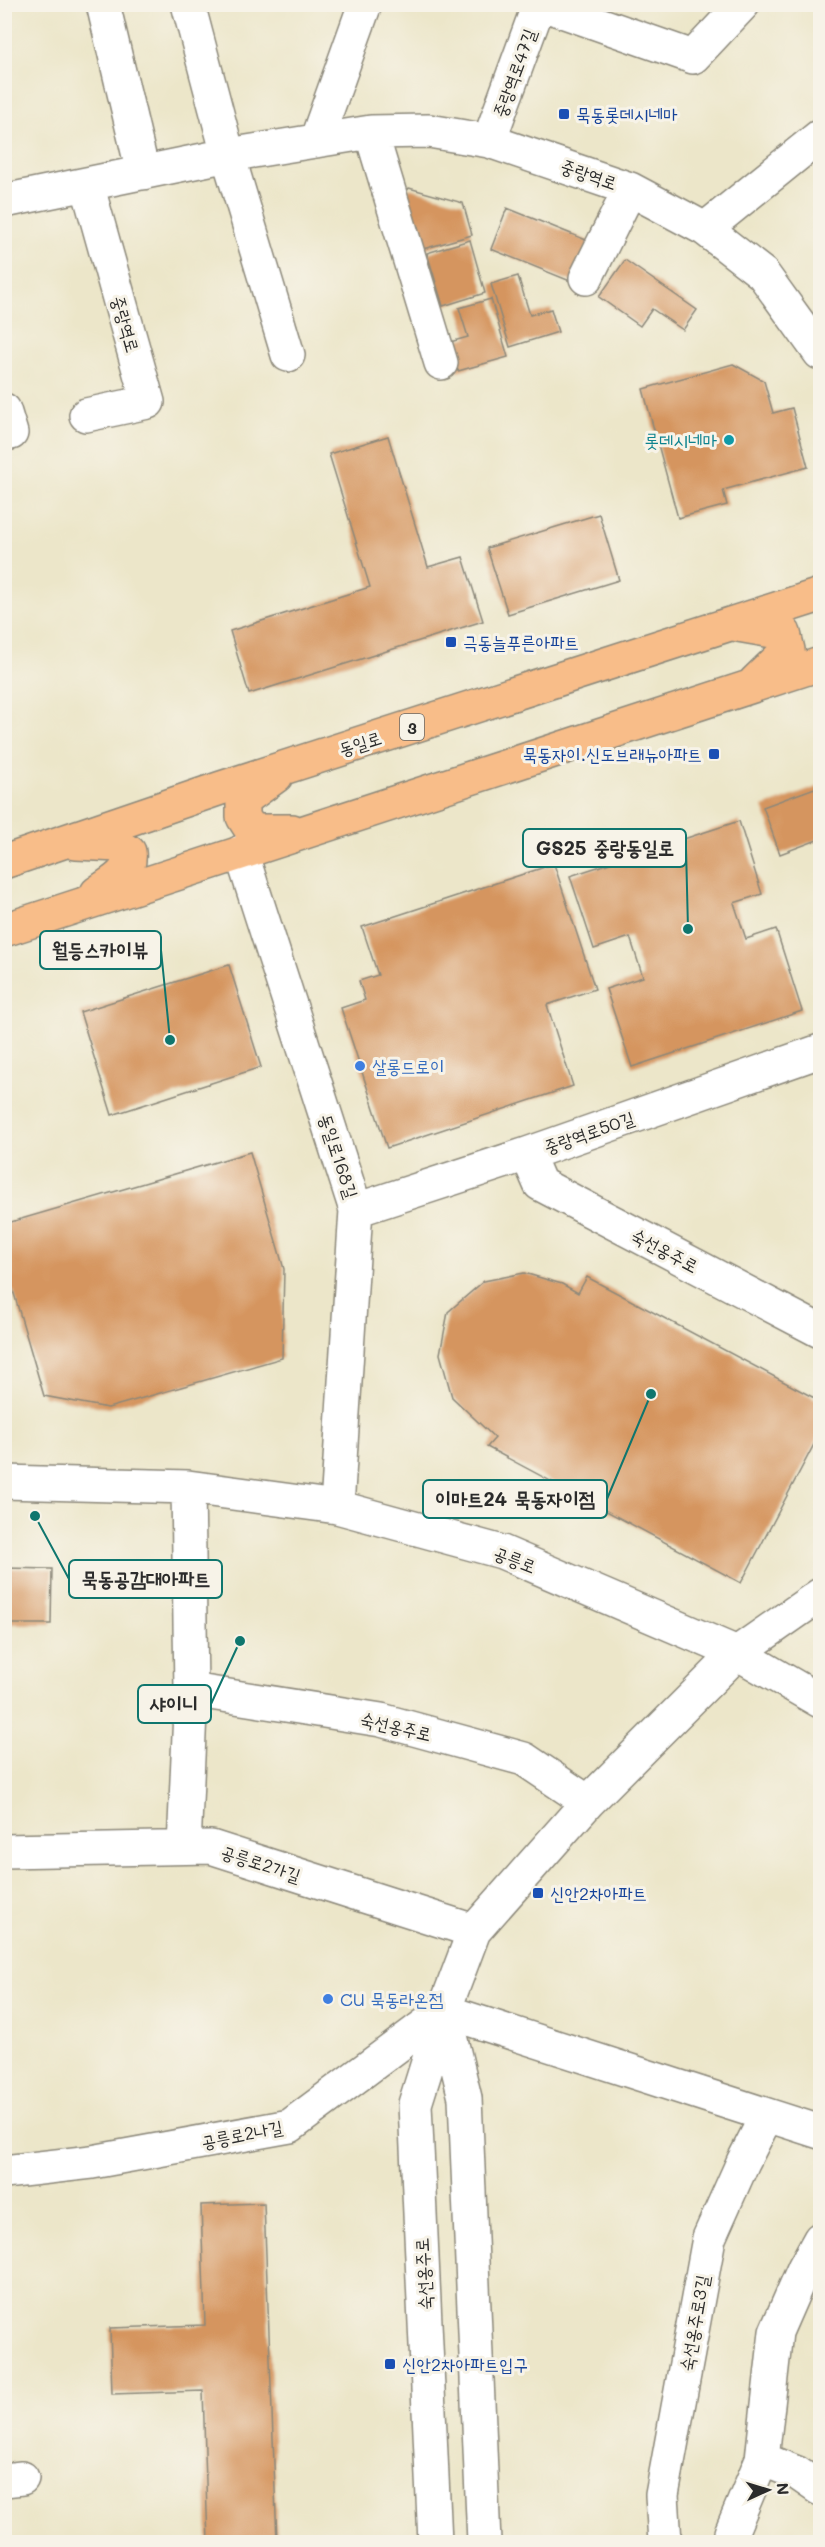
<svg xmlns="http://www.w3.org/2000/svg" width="825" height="2547" font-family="Mali,'Poor Story',sans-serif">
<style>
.building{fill:#d5955e}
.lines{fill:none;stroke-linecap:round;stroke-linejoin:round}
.minor-casing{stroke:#8c887a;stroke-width:36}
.major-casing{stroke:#8c887a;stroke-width:36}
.minor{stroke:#fff;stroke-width:33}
.major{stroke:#f8bd89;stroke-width:33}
.transit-dot{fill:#1a4fb4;stroke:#f7f3e8;stroke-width:2}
.culture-dot{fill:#0f9aa8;stroke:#f7f3e8;stroke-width:2}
.shop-dot{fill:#3f7fe0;stroke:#f7f3e8;stroke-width:2}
.labels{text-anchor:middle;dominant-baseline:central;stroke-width:6;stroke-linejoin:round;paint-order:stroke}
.shield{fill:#f7f3e8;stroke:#686764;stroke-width:1.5}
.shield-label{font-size:16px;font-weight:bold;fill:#2b2b2b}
.street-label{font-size:18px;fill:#2b2b2b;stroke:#f7f3e8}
.transit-label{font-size:18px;fill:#164399;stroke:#f7f3e8;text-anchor:start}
.culture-label{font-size:18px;fill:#0d838f;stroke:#f7f3e8;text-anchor:end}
.shop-label{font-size:18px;fill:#366cbe;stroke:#f7f3e8;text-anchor:start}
.leader{fill:none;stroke:#0f766e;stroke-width:2}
.callout-dot{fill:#0f766e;stroke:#f7f3e8;stroke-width:2}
.callout{fill:#f7f3e8;stroke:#0f766e;stroke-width:2}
.callout-label{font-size:20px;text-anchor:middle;font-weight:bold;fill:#2b2b2b}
</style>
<rect width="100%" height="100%" fill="#f7f3e8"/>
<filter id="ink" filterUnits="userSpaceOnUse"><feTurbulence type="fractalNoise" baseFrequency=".0167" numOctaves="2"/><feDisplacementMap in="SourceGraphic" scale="12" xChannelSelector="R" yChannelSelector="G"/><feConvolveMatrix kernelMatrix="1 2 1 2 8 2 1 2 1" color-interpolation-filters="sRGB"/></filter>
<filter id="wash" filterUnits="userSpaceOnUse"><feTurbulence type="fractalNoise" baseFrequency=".008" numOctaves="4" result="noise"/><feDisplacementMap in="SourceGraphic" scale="24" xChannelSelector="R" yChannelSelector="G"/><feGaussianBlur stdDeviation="1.35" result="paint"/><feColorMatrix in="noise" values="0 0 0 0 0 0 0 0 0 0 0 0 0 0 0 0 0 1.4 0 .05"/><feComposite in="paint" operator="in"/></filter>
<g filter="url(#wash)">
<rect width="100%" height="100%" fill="#ece6c9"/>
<g id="blocks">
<path class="building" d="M409,188l54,15 9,32 -56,16 -15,-52z
M507,208l84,34 -16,41 -84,-34z
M470,240l15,53 -42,13 -16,-53z
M625,260l72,50 -14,20 -31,-21 -12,17 -41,-29z
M518,276l12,39 21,-6 7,23 -48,15 -19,-63z
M491,299l17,58 -50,14 -8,-29 18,-5 -9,-29z
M733,364l31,17 9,32 19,-5 16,59 -85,23 4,15 -49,13 -35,-129z
M388,436l40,131 35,-10 20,64 -234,73 -19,-63 140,-44 -41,-133z
M599,514l20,66 -111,34 -21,-66z
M820,786v53l-40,15 -17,-47z
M739,821l23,73 -28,9 12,36 30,-10 26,82 -170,56 -26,-78 37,-12 -13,-40 -36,12 -24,-73z
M554,864l41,125 -48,16 26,81 -186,62 -46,-140 24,-8 -6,-19 19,-6 -16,-48z
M229,965l32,102 -149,48 -32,-103z
M250,1152l34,117 -2,89 -174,50 -64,-12 -31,-106 -9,3v-69z
M524,1273l38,11 16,9 9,-16 233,124v32l-79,150 -254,-136 8,-9 -43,-41 -12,-43 8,-42 36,-31z
M4,1568l48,1 -1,55h-47z
M264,2203l13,339h-69l-5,-151 -91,3 -2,-66 95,-3 -4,-120z"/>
</g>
</g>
<g filter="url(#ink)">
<use href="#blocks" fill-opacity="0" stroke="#8c887a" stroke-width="1.5"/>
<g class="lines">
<defs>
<path id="minor" d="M103,4l40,169
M188,4l40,151 60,200
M542,4l151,53 50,-53
M371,132l70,231
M316,141l49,-137
M489,141l50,-137
M4,201l224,-46 143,-23 58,-1 60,10 141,48 75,40 58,45 57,79
M705,229l115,-93
M586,278l44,-89
M4,410l7,23 -7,1
M86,415l62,-13 -61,-218
M241,852l115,358 -19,297
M527,1154l13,30 280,147
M356,1210l171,-56 293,-103
M4,1482l184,5 149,20 165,45 235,101 83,48
M191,1690l190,30 143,39 64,43
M184,1847l7,-157 -3,-203
M4,1851l207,-4 263,84
M444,2011l21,87 19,444
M444,2011l376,121
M4,2172l88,-10 198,-36 154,-115
M762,2459l35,14 23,16
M4,2480l18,-2
M435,2542l-20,-438 29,-93 30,-80 114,-129 149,-149 83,-58
M665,2542l-3,-47 47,-257 34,-76 24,-47
M731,2542v-9l31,-74 14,-127 28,-64 16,-29"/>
<path id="major" d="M738,625l46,8 4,17 -33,32
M276,776l-33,24v17l9,14h40
M76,843l42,2 11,7c3,22 -16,29 -32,41
M4,862l217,-74 599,-193
M4,930l816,-266"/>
</defs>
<use href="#minor" class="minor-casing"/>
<use href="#major" class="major-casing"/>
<use href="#minor" class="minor"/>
<use href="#major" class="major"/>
</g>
</g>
<g class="transit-dot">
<rect x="558" y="108" width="12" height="12" rx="3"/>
<rect x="445" y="636" width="12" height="12" rx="3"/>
<rect x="708" y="748" width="12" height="12" rx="3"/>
<rect x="532" y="1887" width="12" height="12" rx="3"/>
<rect x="384" y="2358" width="12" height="12" rx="3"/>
</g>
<circle class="culture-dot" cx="729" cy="440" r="6"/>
<g class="shop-dot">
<circle cx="360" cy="1066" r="6"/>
<circle cx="328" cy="1999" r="6"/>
</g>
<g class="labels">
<rect class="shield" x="400" y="714" width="24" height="26" rx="4.5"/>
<g class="shield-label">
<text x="412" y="727">3</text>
</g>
<g class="street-label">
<text transform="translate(514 73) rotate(-70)">중랑역로47길</text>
<text transform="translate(589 174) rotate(19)">중랑역로</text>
<text transform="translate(126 324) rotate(74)">중랑역로</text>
<text transform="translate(360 743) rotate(-18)">동일로</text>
<text transform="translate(589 1132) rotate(-19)">중랑역로50길</text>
<text transform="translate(339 1156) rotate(72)">동일로168길</text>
<text transform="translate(665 1250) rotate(28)">숙선옹주로</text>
<text transform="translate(515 1559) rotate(21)">공릉로</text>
<text transform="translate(396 1726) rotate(13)">숙선옹주로</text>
<text transform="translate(261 1863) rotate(18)">공릉로2가길</text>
<text transform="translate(242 2134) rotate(-11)">공릉로2나길</text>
<text transform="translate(423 2274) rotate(-93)">숙선옹주로</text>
<text transform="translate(694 2323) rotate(-80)">숙선옹주로3길</text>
</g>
<g class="transit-label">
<text x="576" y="114">묵동롯데시네마</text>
<text x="463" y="642">극동늘푸른아파트</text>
<text x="702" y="754" text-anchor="end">묵동자이.신도브래뉴아파트</text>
<text x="550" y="1893">신안2차아파트</text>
<text x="402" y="2364">신안2차아파트입구</text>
</g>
<g class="culture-label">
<text x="717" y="440">롯데시네마</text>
</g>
<g class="shop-label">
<text x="372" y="1066">살롱드로이</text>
<text x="340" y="1999">CU 묵동라온점</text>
</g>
</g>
<path class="leader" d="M688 929L686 848M170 1040L161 950M651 1394L607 1499M35 1516L69 1579M240 1641L211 1704"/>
<g class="callout-dot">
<circle cx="688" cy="929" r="6"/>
<circle cx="170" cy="1040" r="6"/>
<circle cx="651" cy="1394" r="6"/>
<circle cx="35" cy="1516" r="6"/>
<circle cx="240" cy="1641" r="6"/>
</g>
<g class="callout">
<rect x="523" y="829" width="163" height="38" rx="6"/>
<rect x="40" y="931" width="121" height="38" rx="6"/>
<rect x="423" y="1480" width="184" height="38" rx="6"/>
<rect x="69" y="1560" width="153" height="38" rx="6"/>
<rect x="138" y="1685" width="73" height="38" rx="6"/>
</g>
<g class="callout-label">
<text x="605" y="855">GS25 중랑동일로</text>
<text x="100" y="957">월등스카이뷰</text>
<text x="515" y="1506">이마트24 묵동자이점</text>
<text x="146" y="1586">묵동공감대아파트</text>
<text x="174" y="1711">샤이니</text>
</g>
<rect width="825" height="2547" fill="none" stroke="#f7f3e8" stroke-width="24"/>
<g transform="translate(768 2490) rotate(86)" stroke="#f7f3e8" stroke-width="4.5" paint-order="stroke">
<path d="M0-4.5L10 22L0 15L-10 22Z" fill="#2b2b2b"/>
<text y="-9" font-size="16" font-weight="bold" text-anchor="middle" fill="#2b2b2b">N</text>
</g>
</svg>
